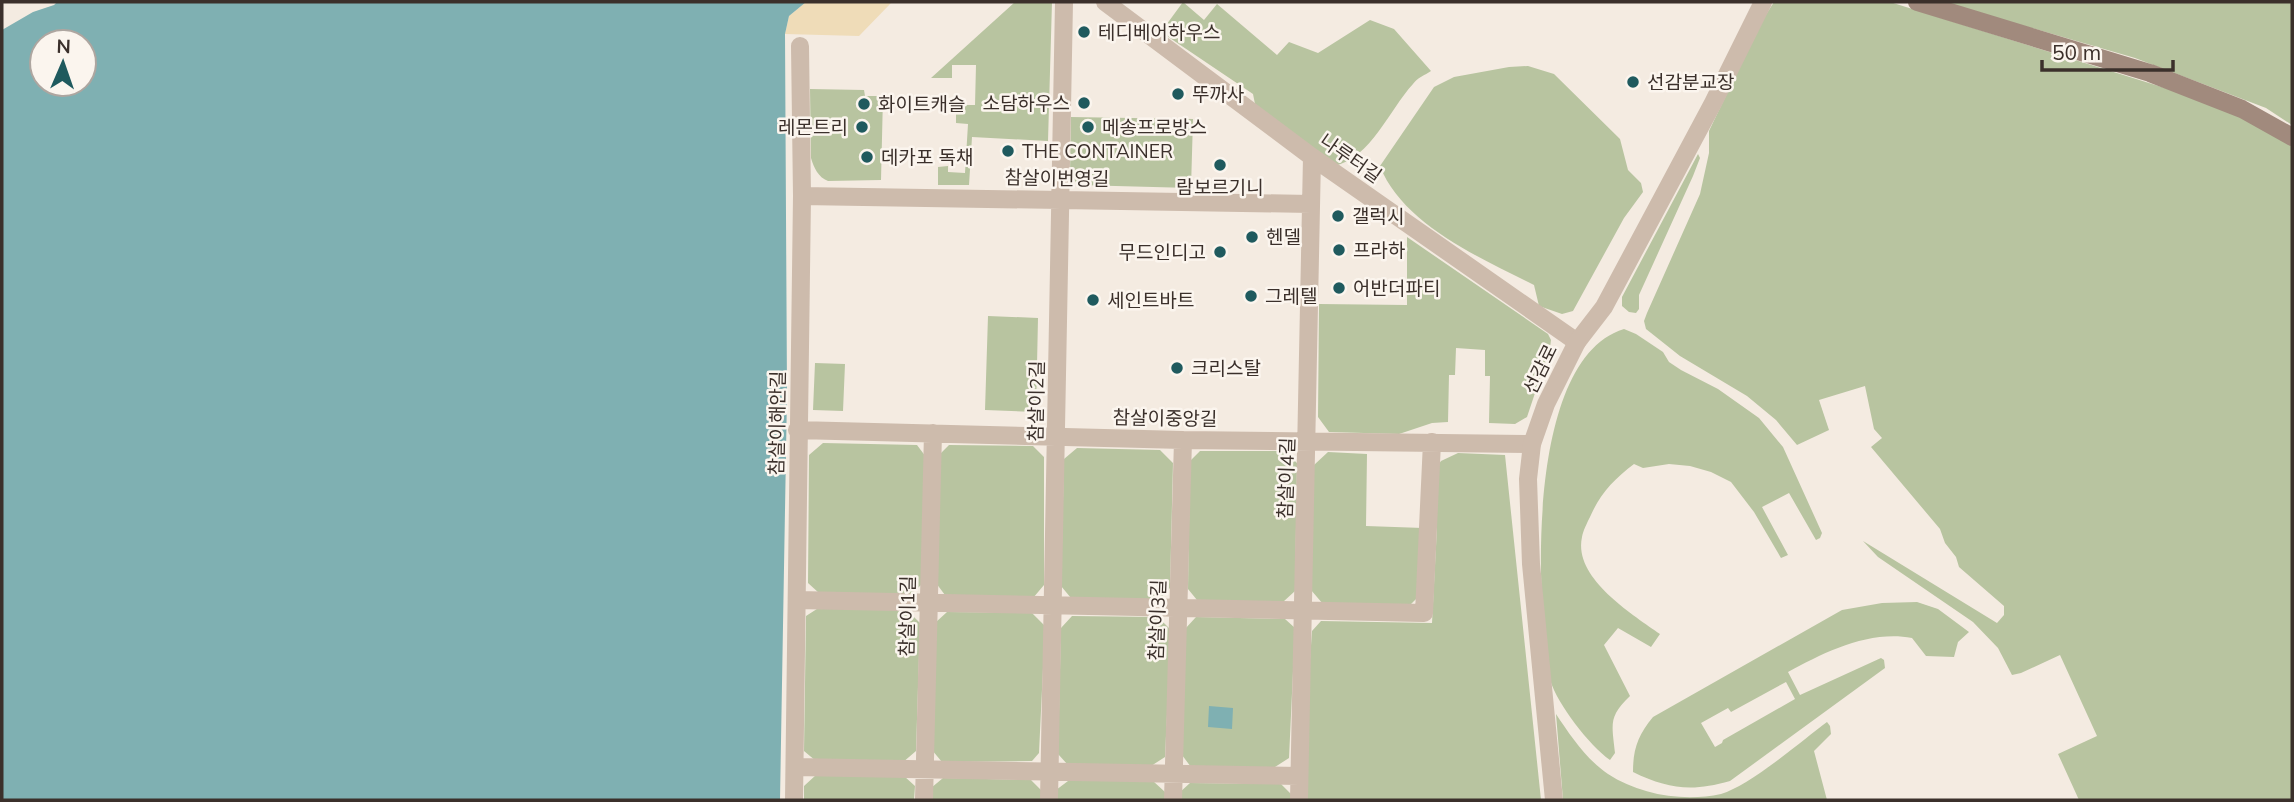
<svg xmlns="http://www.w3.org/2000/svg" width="2294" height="802" font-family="Mulish,'Noto Sans KR',sans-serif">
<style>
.green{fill:#b8c4a0;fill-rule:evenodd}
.sand{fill:#efdcb8}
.water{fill:#7fb0b2;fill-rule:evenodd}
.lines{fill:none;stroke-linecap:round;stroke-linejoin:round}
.minor{stroke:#cdbbac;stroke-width:18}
.tertiary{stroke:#cdbbac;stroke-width:18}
.secondary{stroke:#a18a7d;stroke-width:18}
.poi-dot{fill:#1f5a5e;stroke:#fbf5ee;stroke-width:2.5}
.labels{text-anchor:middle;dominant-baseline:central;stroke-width:5;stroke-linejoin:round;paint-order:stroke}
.poi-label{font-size:19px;fill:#3b302b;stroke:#fbf5ee;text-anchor:start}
.street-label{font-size:19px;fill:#3b302b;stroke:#fbf5ee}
</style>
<rect width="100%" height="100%" fill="#f4ebe1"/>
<path class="green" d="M1015,2h37l-4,139 -76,-4 -3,48h-31v-18l10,-1v6l17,1 3,-49 -12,-1v-18h19l1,-40h-24v13h-21z
M1183,2l21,18 13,-16 60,51 12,-13 29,11 52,-33 24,9 37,42c-6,4 -14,7 -18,13 -24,26 -42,74 -79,82l-78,-57 -3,-15 -92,-62z
M1774,2h116l307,96 48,21 47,27v654h-213l-21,-46 39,-18 -37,-81 -39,18 -9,2 -14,-27 -25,-26 -95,-65 -15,-16 134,82 7,-8v-9l-45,-39 -3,-10 -11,-14 -5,-14 -69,-82 11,-9 -8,-9 -9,-43 -46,14 10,30 -32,15 -21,-25 -29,-24 -67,-40 -34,-27 -2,-8 3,-8 53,-119 9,-41v-22l51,-107z
M1942,2h350v123l-26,-17 -131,-50z
M1528,66l26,8 66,65 8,31 13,13 2,9 -19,26 -51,93 -11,3 -23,-8 -5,-21c-52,-26 -132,-61 -154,-119l54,-79 20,-10 55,-10z
M810,89l54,1 1,6h18l-2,84 -53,1c-10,-4 -14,-13 -17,-23z
M1071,117l122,2 -2,69 -113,-3 -8,-11z
M1698,154l2,4 -7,18 -54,119v14l-3,4 -7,-1 -7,-6v-9z
M1407,237l141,97 3,6 -1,8 -23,69 -12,7 -26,-1 1,-47h-5v-26l-29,-2 -1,27h-6l-1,47 -16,1 -33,11 -70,-2 -11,-15 1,-113 88,1z
M988,316l50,2 -2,94 -51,-2z
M1624,329l12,5 27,18 6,10 12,8 37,19 41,29 24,29 39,86 -2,5 -4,2 -27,-47 -27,14 26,48 -7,3 -27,-46 -23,-30 -20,-10 -21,-6 -21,-2 -26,4 -9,-4c-20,15 -34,30 -44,53 -3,6 -7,14 -8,20 -9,41 50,77 78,97l-9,13 -33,-19 -14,17 26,51c-22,21 -18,28 -15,57l-5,7c-21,-15 -52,-55 -60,-80 -4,-13 -4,-30 -5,-43 -9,-75 -11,-281 79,-308z
M815,363l30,1 -2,47 -30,-1z
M823,443l94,2 9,12 -5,128 -12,11 -90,-3 -11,-10 1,-128z
M949,445l84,1 11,11v128l-11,13 -88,-3 -9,-12 2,-127z
M1077,448l83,2 13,13 -3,125 -11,12 -88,-2 -10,-12 3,-127z
M1200,451h84l13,12 -2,128 -12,11 -86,-2 -9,-11 2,-128z
M1328,452l39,2 -1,72 57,2 -1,65 -12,12 -87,-1 -12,-14 3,-125z
M1458,453l47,2 36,345h-234l1,-112 4,-57 9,-10 111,2 5,-96 -1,-59 5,-7z
M1917,602l21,7 31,23 -11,10 -4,15 -28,-1 -14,-18c-43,-8 -87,14 -124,34l12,23 81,-37 3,2 1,8 -155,113c-38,11 -62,8 -97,-9 0,-23 5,-37 20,-55l189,-107 40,-7zM1786,682l9,17 -72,41 -1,3 -7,4 -14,-24 27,-15 3,4z
M820,607l86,2 14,14 -4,128 -14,12 -86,-2 -12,-10 2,-135z
M947,612l85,1 13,13 -6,127 -7,8 -90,1 -10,-12 3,-127z
M1072,616l86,1 13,13 -6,127 -14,9 -83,-1 -10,-11 3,-126z
M1196,617l89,2 10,9 -6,130 -14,9h-84l-9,-12 3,-126z
M1556,714c14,21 30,45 52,60 32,21 76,28 113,20 30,-9 79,-52 106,-72l3,4 1,8 -17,17 13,49h-264z
M816,775l88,1 11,10 -1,14h-110v-14z
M943,778l88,2 10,10v10h-110v-12z
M1068,781h85l12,11v8h-109v-10z
M1190,783l91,1 10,10v6h-112v-7z"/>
<path class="sand" d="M806,2h86l-33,34 -74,-2 4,-18z"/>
<path class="water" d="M57,2h749l-17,14 -4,18 2,360 -7,406h-778v-770l31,-18 21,-7zM42,42h42v42h-42z
M1209,706l24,2 -1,21 -24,-2z"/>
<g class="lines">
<path class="minor" d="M1105,2l207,155 265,185
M802,196l509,8
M797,430l386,10 349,4
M797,600l627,13 8,-171
M795,767l504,9
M794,800l8,-604 -2,-150
M924,800l9,-367
M1049,800l15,-798
M1173,800l10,-360
M1299,800l13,-643"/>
<path class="tertiary" d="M1554,800l-23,-236 -3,-85 4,-35 14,-40 31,-62 27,-35 109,-204 50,-101"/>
<path class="secondary" d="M1917,2l233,71 92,36 50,28"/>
</g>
<g class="poi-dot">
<circle cx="1084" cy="32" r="7"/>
<circle cx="1633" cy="82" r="7"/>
<circle cx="1178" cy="94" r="7"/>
<circle cx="1084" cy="103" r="7"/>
<circle cx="864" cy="104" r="7"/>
<circle cx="862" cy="127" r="7"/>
<circle cx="1088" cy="127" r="7"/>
<circle cx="1008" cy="151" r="7"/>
<circle cx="867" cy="157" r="7"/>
<circle cx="1220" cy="165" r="7"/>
<circle cx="1338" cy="216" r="7"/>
<circle cx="1252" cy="237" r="7"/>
<circle cx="1339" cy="250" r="7"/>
<circle cx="1220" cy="252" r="7"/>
<circle cx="1339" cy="288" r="7"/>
<circle cx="1251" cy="296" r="7"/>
<circle cx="1093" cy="300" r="7"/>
<circle cx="1177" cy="368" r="7"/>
</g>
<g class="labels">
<g class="poi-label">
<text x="1098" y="32">테디베어하우스</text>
<text x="1647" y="82">선감분교장</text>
<text x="1192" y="94">뚜까사</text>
<text x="1070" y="103" text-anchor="end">소담하우스</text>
<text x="878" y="104">화이트캐슬</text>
<text x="848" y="127" text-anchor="end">레몬트리</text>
<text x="1102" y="127">메송프로방스</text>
<text x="1022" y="151">THE CONTAINER</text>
<text x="881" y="157">데카포 독채</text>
<text x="1220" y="187" text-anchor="middle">람보르기니</text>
<text x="1352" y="216">갤럭시</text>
<text x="1266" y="237">헨델</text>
<text x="1353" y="250">프라하</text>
<text x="1206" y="252" text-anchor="end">무드인디고</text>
<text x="1353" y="288">어반더파티</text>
<text x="1265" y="296">그레텔</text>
<text x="1107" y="300">세인트바트</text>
<text x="1191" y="368">크리스탈</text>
</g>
<g class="street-label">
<text transform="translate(1351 158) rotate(35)">나루터길</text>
<text transform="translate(1057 178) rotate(1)">참살이번영길</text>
<text transform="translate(1540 369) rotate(-64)">선감로</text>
<text transform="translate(1036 401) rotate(-89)">참살이2길</text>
<text transform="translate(1165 418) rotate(1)">참살이중앙길</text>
<text transform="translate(777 423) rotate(-89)">참살이해안길</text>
<text transform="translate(1286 478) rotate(-88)">참살이4길</text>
<text transform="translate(907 616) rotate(-89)">참살이1길</text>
<text transform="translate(1157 620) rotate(-88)">참살이3길</text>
</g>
</g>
<rect width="2294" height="802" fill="none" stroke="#3b302b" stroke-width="7"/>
<g transform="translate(63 63) rotate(2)"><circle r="33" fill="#fbf5ee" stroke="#aea6a0" stroke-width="2"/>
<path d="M0-5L12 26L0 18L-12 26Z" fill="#1f5a5e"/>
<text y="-10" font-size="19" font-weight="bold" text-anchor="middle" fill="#3b302b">N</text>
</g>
<path d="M2042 60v10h131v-10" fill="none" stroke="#3b302b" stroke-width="3.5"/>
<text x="2052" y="60" font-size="21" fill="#3b302b" stroke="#fbf5ee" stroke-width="5" paint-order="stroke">50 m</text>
</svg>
